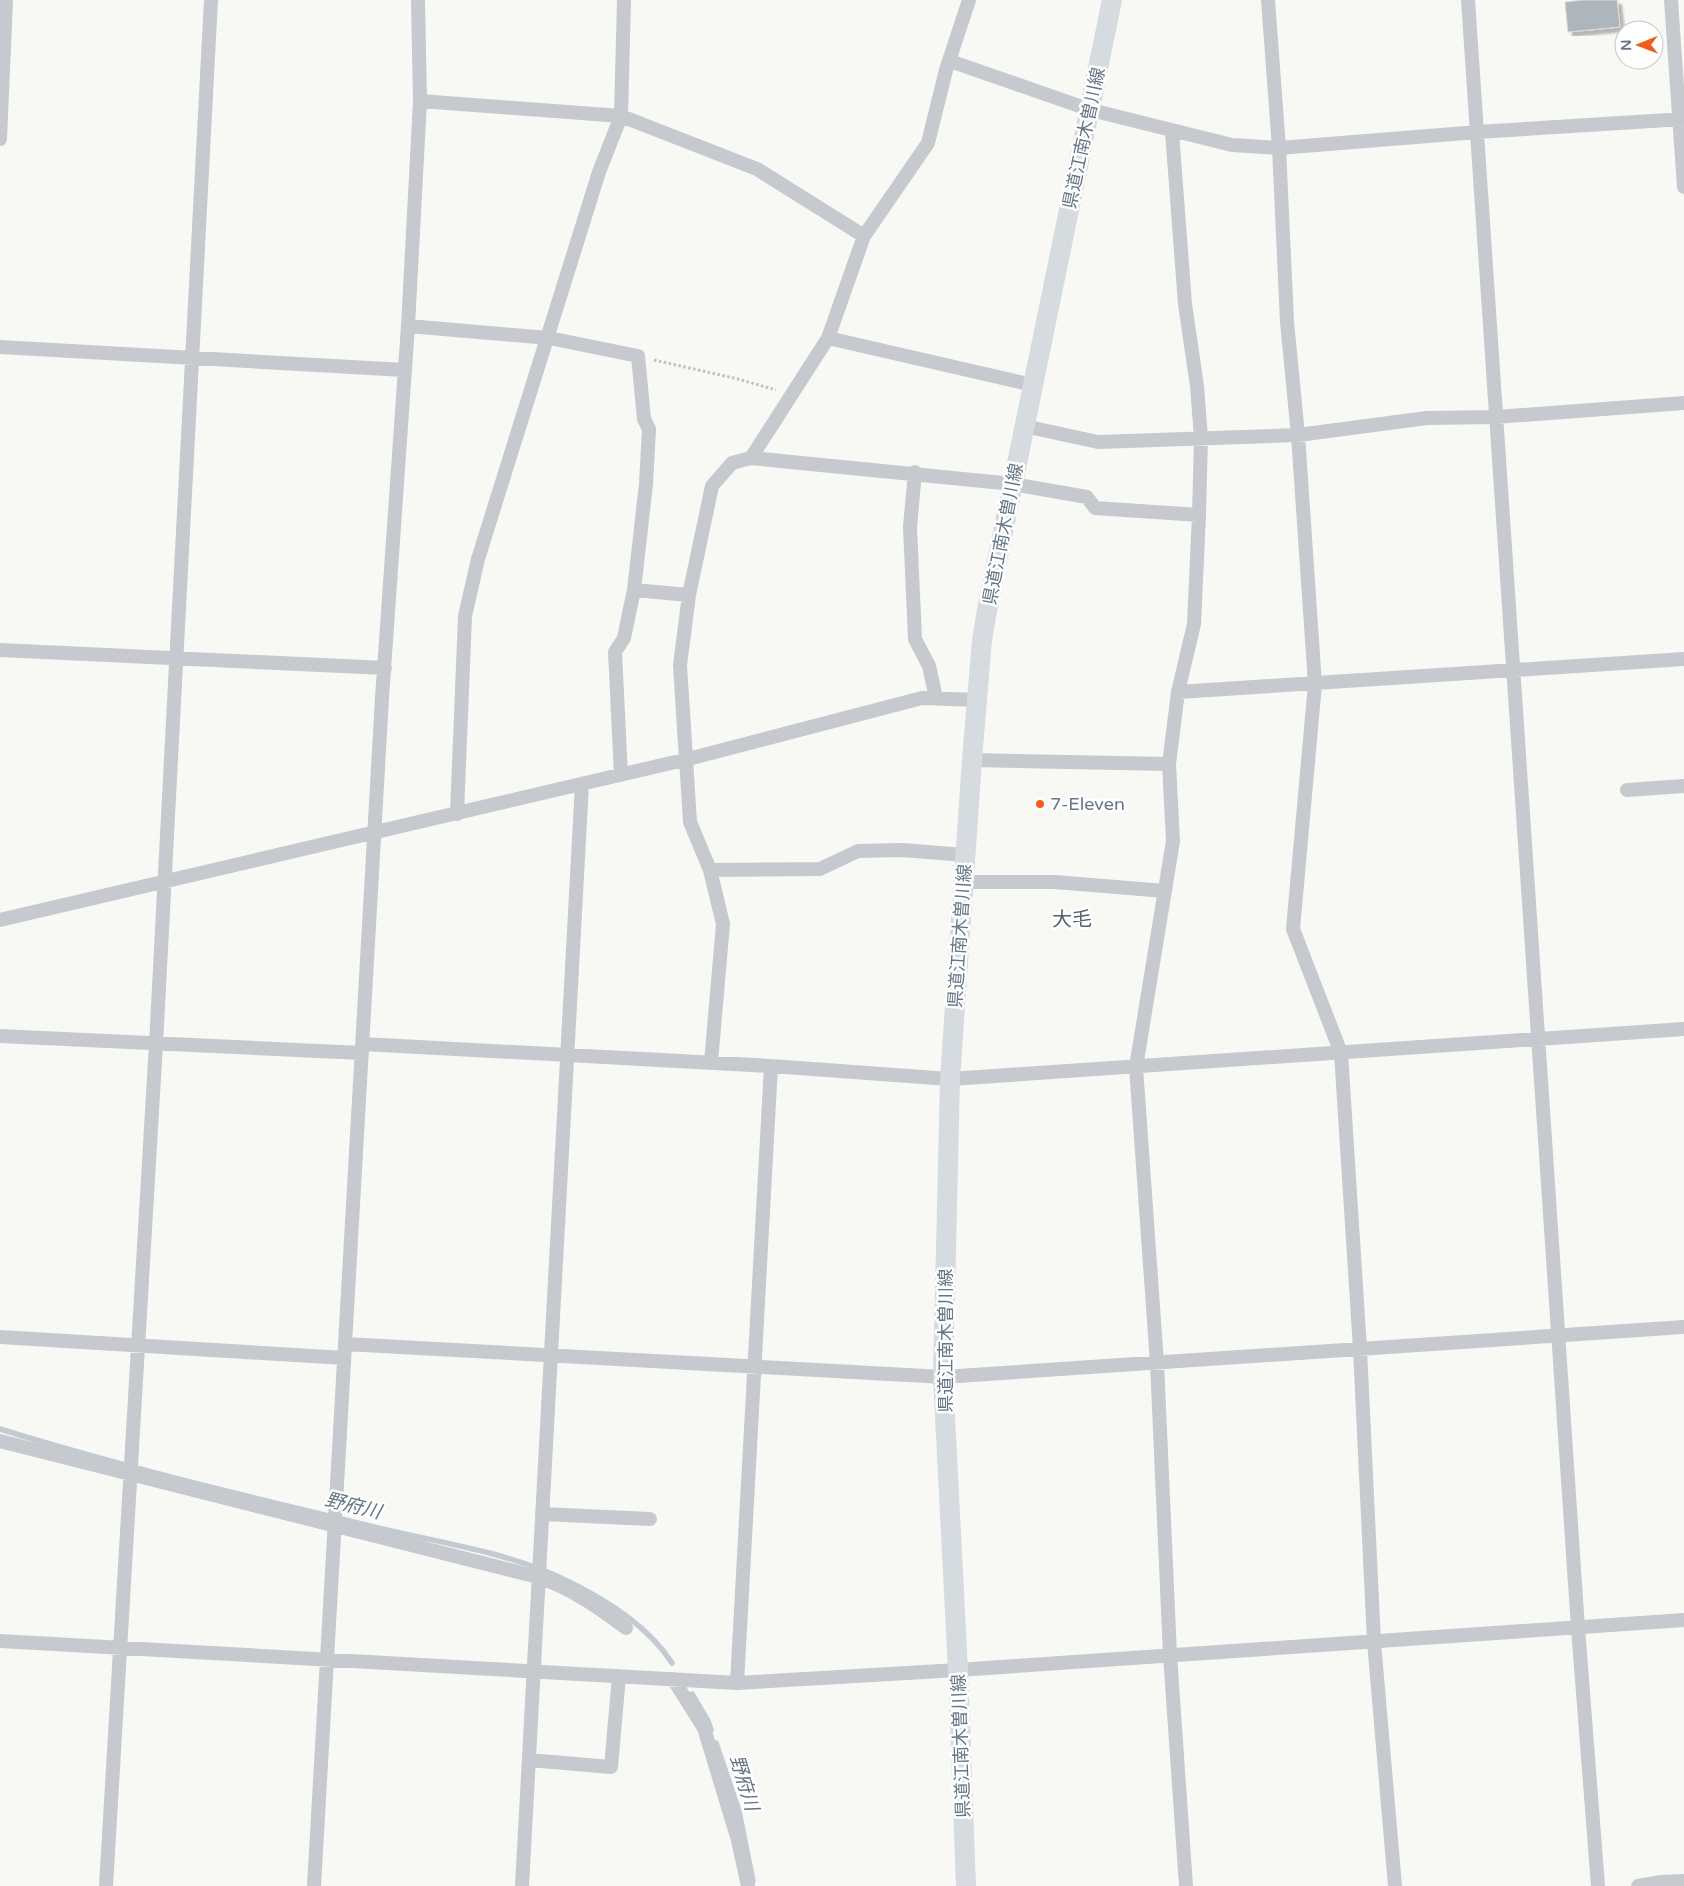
<svg xmlns="http://www.w3.org/2000/svg" width="1684" height="1886" font-family="'Varela Round','Noto Sans JP',sans-serif">
<style>
.lines{fill:none;stroke-linecap:round;stroke-linejoin:round}
.stream{stroke:#c1cbd1;stroke-width:5.5}
.building{fill:#aeb6bd;stroke:#dadad7;filter:url(#shadow)}
.path{stroke:#bfc2c4;stroke-width:3;stroke-dasharray:2.5 2.5;stroke-linecap:butt}
.street{stroke:#c6c9ce;stroke-width:14}
.secondary{stroke:#d6dbe0;stroke-width:20}
.poi-dot{fill:#f15b1c;stroke:#fff;stroke-width:2}
.labels{text-anchor:middle;dominant-baseline:central;stroke-width:5;stroke-linejoin:round;paint-order:stroke}
.street-label{font-size:18px;fill:#657689;stroke:#fff}
.poi-label{font-size:18px;fill:#657689;stroke:#fff;text-anchor:start}
.water-label{font-size:19px;font-style:italic;fill:#607884;stroke:#fff}
.quarter-label{font-size:20px;fill:#53606d;stroke:#fff}
</style>
<defs>
<filter id="shadow"><feDropShadow dx="4.5" dy="4.5" stdDeviation="1" flood-color="#0004"/></filter>
</defs>
<rect width="100%" height="100%" fill="#f8f8f5"/>
<g class="lines">
<path class="stream" d="M0,1429c119,37 241,66 362,95 62,16 139,26 197,53 41,19 88,47 113,86
M692,1694l16,27 3,9
M716,1743l23,68 14,70"/>
</g>
<path class="building" d="M1583,0h34l3,27 -52,5 -3,-30z"/>
<g class="lines">
<path class="path" d="M654,360l84,19 38,11"/>
<path class="street" d="M1268,0l11,148 8,174 11,113 17,249 -22,245 48,124 19,296 14,293 21,244
M1468,0l110,1628 20,258
M1671,0l13,187
M950,61l141,49 141,35 47,3 199,-16 206,-13
M420,101l201,15 136,53 107,67
M1172,132l13,172 12,82 4,52 -2,77 -5,109 -16,68 -9,72 4,77 -37,226 21,296 13,292 16,231
M0,139l6,-139
M408,326l141,12 89,18 6,63 5,10 -3,55 -12,106 -10,48 -9,14 6,123
M828,338l205,47
M0,347l404,23
M1024,426l74,16 200,-7 129,-17 69,-1 188,-14
M751,458l262,26 74,13 8,11 104,7
M915,472l-5,55 5,112 14,27 7,32
M634,590l55,5
M0,650l385,18
M1178,692l506,-33
M972,760l197,4
M1627,790l57,-4
M457,814l8,-198 13,-57 121,-387 22,-56 3,-116
M710,870l110,-1 38,-18 44,-1 63,5
M964,882h91l110,9
M0,920l688,-161 234,-61 56,2
M0,1036l362,17
M363,1044l408,22 179,13 734,-50
M711,1062l12,-138 -13,-54 -20,-48 -10,-157 9,-70 23,-109 20,-23 19,-5 77,-120 36,-102 64,-93 18,-73 23,-70
M0,1337l344,21
M345,1344l598,33 741,-50
M0,1441l538,136c33,11 60,30 88,51
M542,1514l108,5
M0,1641l737,42 221,-13 726,-50
M673,1679l31,49 34,112 10,46
M737,1683l34,-617
M529,1760l82,7 8,-91
M106,1886l50,-842 55,-1044
M314,1886l68,-1188 26,-372 12,-225 -2,-101
M522,1886l60,-1102
M1638,1886l23,-4 23,-1"/>
<path class="secondary" d="M966,1886l-8,-216 -15,-293 7,-298 22,-319 10,-120 6,-35 124,-605"/>
</g>
<circle class="poi-dot" cx="1040" cy="804" r="5"/>
<g class="labels">
<g class="street-label">
<text transform="translate(1084 138) rotate(-78)">県道江南木曽川線</text>
<text transform="translate(1003 534) rotate(-79)">県道江南木曽川線</text>
<text transform="translate(960 936) rotate(-86)">県道江南木曽川線</text>
<text transform="translate(946 1341) rotate(-90)">県道江南木曽川線</text>
<text transform="translate(961 1746) rotate(-92)">県道江南木曽川線</text>
</g>
<g class="poi-label">
<text x="1050" y="804">7-Eleven</text>
</g>
<g class="water-label">
<text transform="translate(353 1506) rotate(14)">野府川</text>
<text transform="translate(744 1783) rotate(73)">野府川</text>
</g>
<g class="quarter-label">
<text x="1072" y="920">大毛</text>
</g>
</g>
<g transform="translate(1639 45) rotate(269)"><circle r="24" fill="#ffffff" stroke="#c1c8d0"/>
<path d="M0-4L9 19L0 12L-9 19Z" fill="#f15b1c"/>
<text y="-8" font-size="14" font-weight="bold" text-anchor="middle" fill="#657689">N</text>
</g>
</svg>
